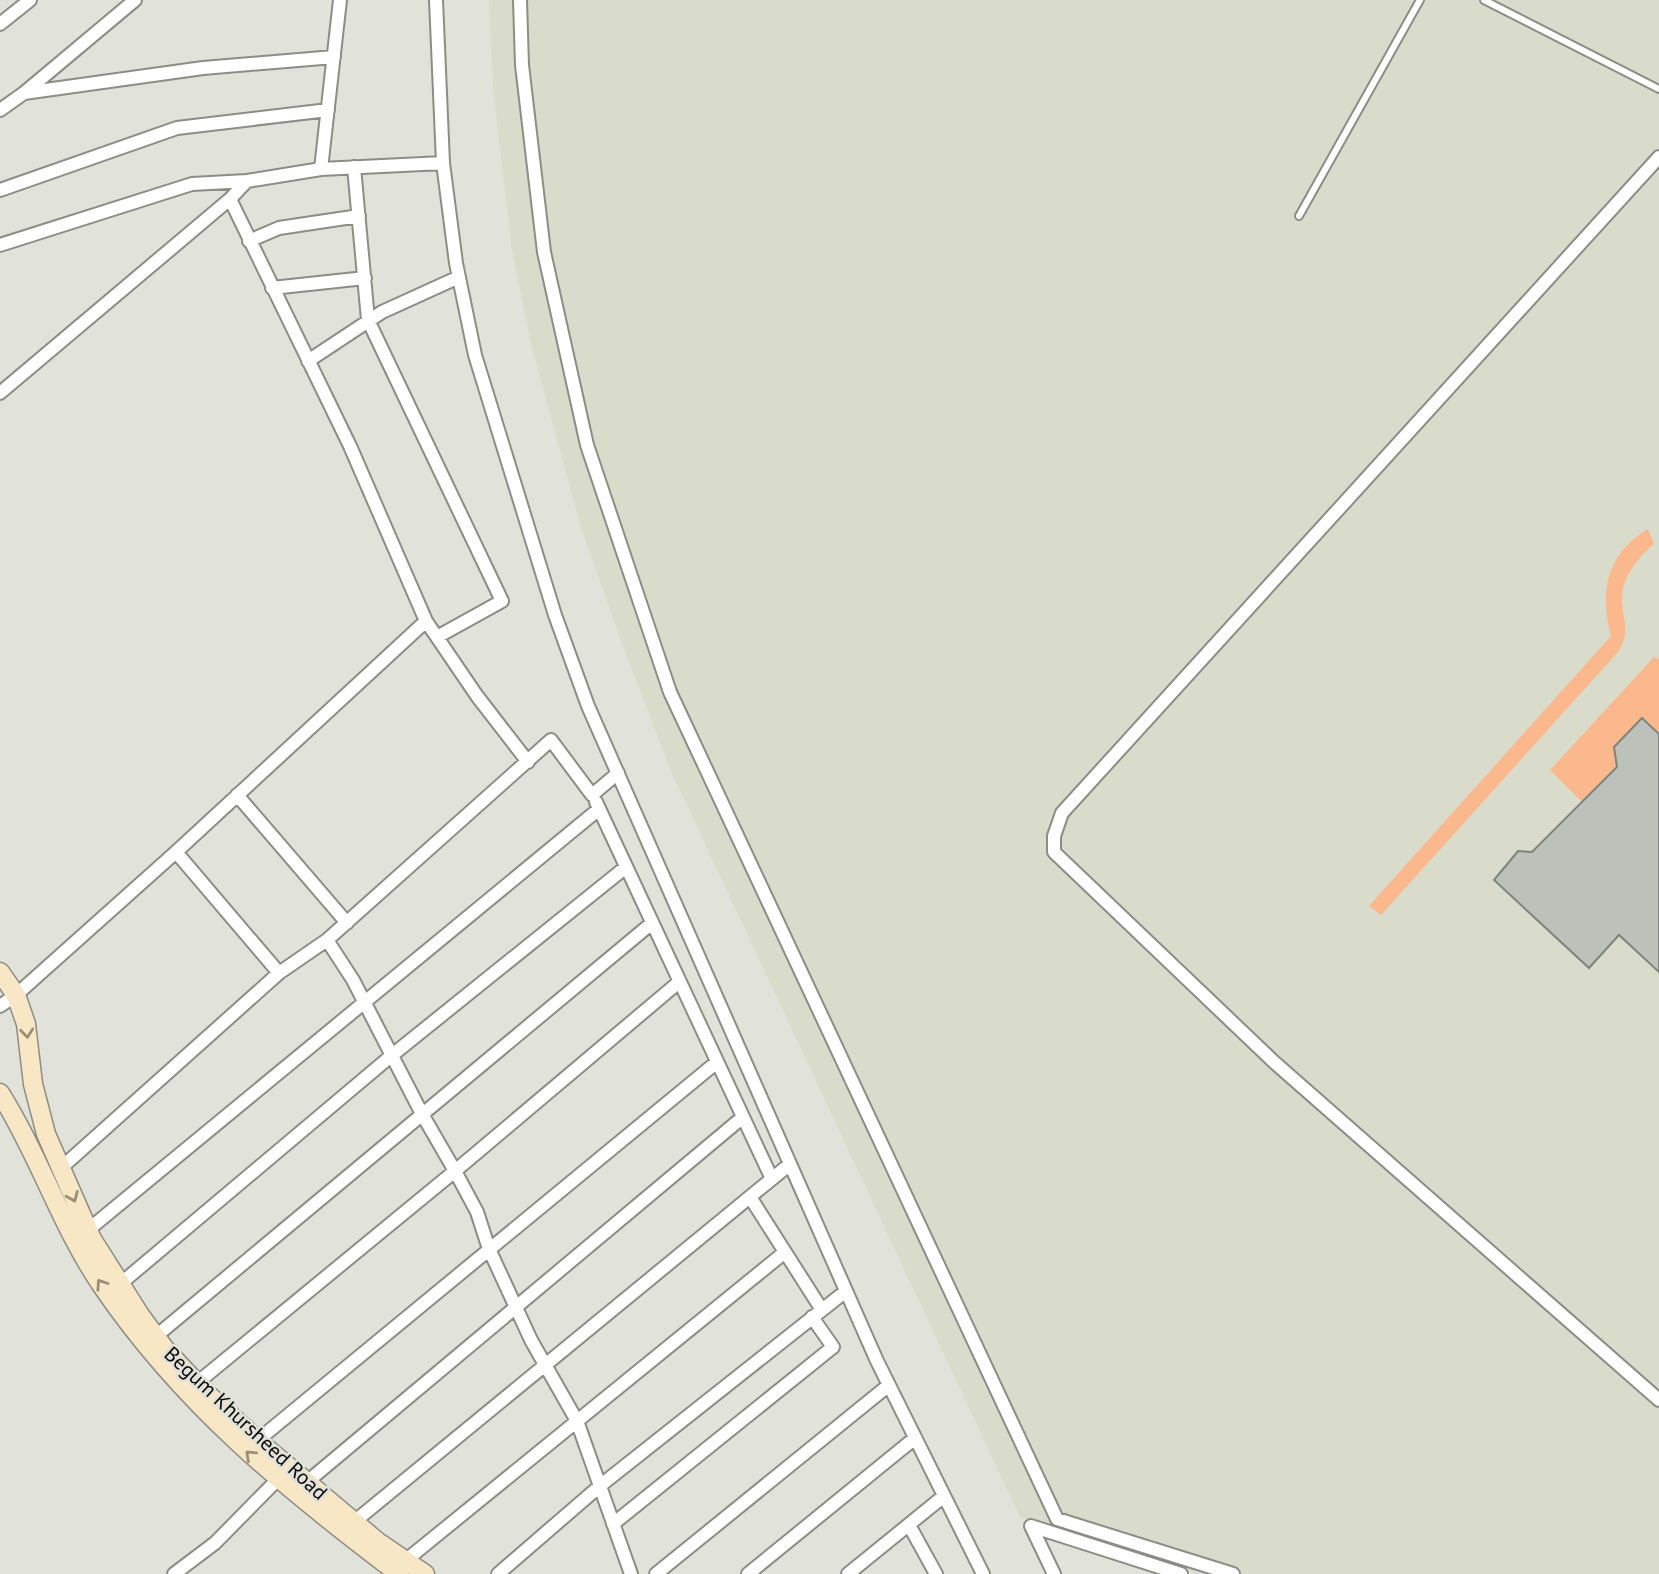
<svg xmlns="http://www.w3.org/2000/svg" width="1659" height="1574" font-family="'PT Sans',sans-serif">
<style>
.built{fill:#d9dbcb}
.green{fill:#fcb88d}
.building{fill:#bcc1ba;stroke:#7e837d;stroke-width:2}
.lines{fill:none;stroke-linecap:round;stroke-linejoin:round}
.lane-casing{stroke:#8c8d85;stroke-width:10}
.street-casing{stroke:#8c8d85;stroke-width:16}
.secondary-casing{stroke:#8c8d85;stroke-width:21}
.lane{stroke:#fff;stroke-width:6}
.street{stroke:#fff;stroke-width:12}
.secondary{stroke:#f8e7c4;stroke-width:18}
.oneway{stroke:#998f79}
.labels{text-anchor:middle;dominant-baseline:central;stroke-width:5;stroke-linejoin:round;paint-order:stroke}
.street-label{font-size:21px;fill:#0b0b09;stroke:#e1e2da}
</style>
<rect width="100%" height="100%" fill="#e1e2da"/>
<path class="built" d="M489,0h1170v1574h-458l-181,-57 -349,-746 -47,-122 -43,-121 -50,-184 -19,-94 -19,-162z"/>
<path class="green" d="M1648,529l6,15c-16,13 -34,36 -32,58 1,21 9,29 -4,50l-237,263 -12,-9 242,-270c-12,-44 -4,-83 37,-107z
M1654,657l5,2v75l-18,-16 -27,29 3,20 -35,35 -32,-32z"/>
<path class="building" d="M1642,718l17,16v238l-40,-37 -30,33 -95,-88 24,-29 14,1 85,-85 -3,-20z"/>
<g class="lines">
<defs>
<path id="lane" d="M1484,0l175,89
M1299,216l121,-216"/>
<path id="street" d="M436,0l7,163 13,100 19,92 80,260 33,91 289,655 106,213
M520,0l2,65 22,187 43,193 83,247 387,827 176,55
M0,24l30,-24
M24,93l179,-25 131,-11
M0,110l24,-17 111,-93
M1659,157l-597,656 -8,23v16l220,210 385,338
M354,167l14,153 134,281 -65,36
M321,169l19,-169
M0,190l177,-62 151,-18
M230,199l120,247 76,175 51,75 51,66
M249,241l30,-13 80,-12
M0,245l192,-61 55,-3
M272,288l93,-10
M308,361l74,-49 77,-35
M0,393l230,-194 17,-18 74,-12 122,-6
M237,795l110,128
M596,802l176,377
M176,852l103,121
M327,940l26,40 69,134 33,57 22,41 12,37 42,91 46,81 54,153
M0,1006l16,-11 160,-143 250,-231
M61,1168l218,-195 48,-33 224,-200 41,55 26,-22
M750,1197l72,113
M88,1230l511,-421
M119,1285l272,-229 235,-189
M155,1337l497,-414
M197,1383l258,-212 224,-189
M258,1440l459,-378
M307,1482l436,-365
M354,1522l436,-358
M613,1524l220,-177 -21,-30
M909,1525l27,49
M405,1561l380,-309
M174,1574l41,-31 69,-70
M498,1574l103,-89 245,-194
M656,1574l233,-189
M748,1574l167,-136
M848,1574l96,-78
M1054,1574l-23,-48 150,48"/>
<path id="secondary" d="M0,972l16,23 10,29 7,60 13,50 46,105 48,76 25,34 39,42 60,55 114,96 47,32
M0,1093c39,62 61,133 102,193 81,119 183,202 297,288"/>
</defs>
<use href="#lane" class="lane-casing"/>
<use href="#street" class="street-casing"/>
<use href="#secondary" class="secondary-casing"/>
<use href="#lane" class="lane"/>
<use href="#street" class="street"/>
<use href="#secondary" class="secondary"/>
</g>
<defs><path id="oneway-chevron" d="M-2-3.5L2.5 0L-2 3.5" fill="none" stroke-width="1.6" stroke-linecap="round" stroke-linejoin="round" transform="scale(1.75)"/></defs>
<g class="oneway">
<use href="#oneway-chevron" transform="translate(27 1033) rotate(84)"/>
<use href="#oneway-chevron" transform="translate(73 1197) rotate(67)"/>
<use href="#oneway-chevron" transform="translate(101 1284) rotate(-124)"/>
<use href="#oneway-chevron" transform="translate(250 1455) rotate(-137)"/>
</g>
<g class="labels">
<g class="street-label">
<text transform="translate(246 1423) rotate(43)">Begum Khursheed Road</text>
</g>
</g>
</svg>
